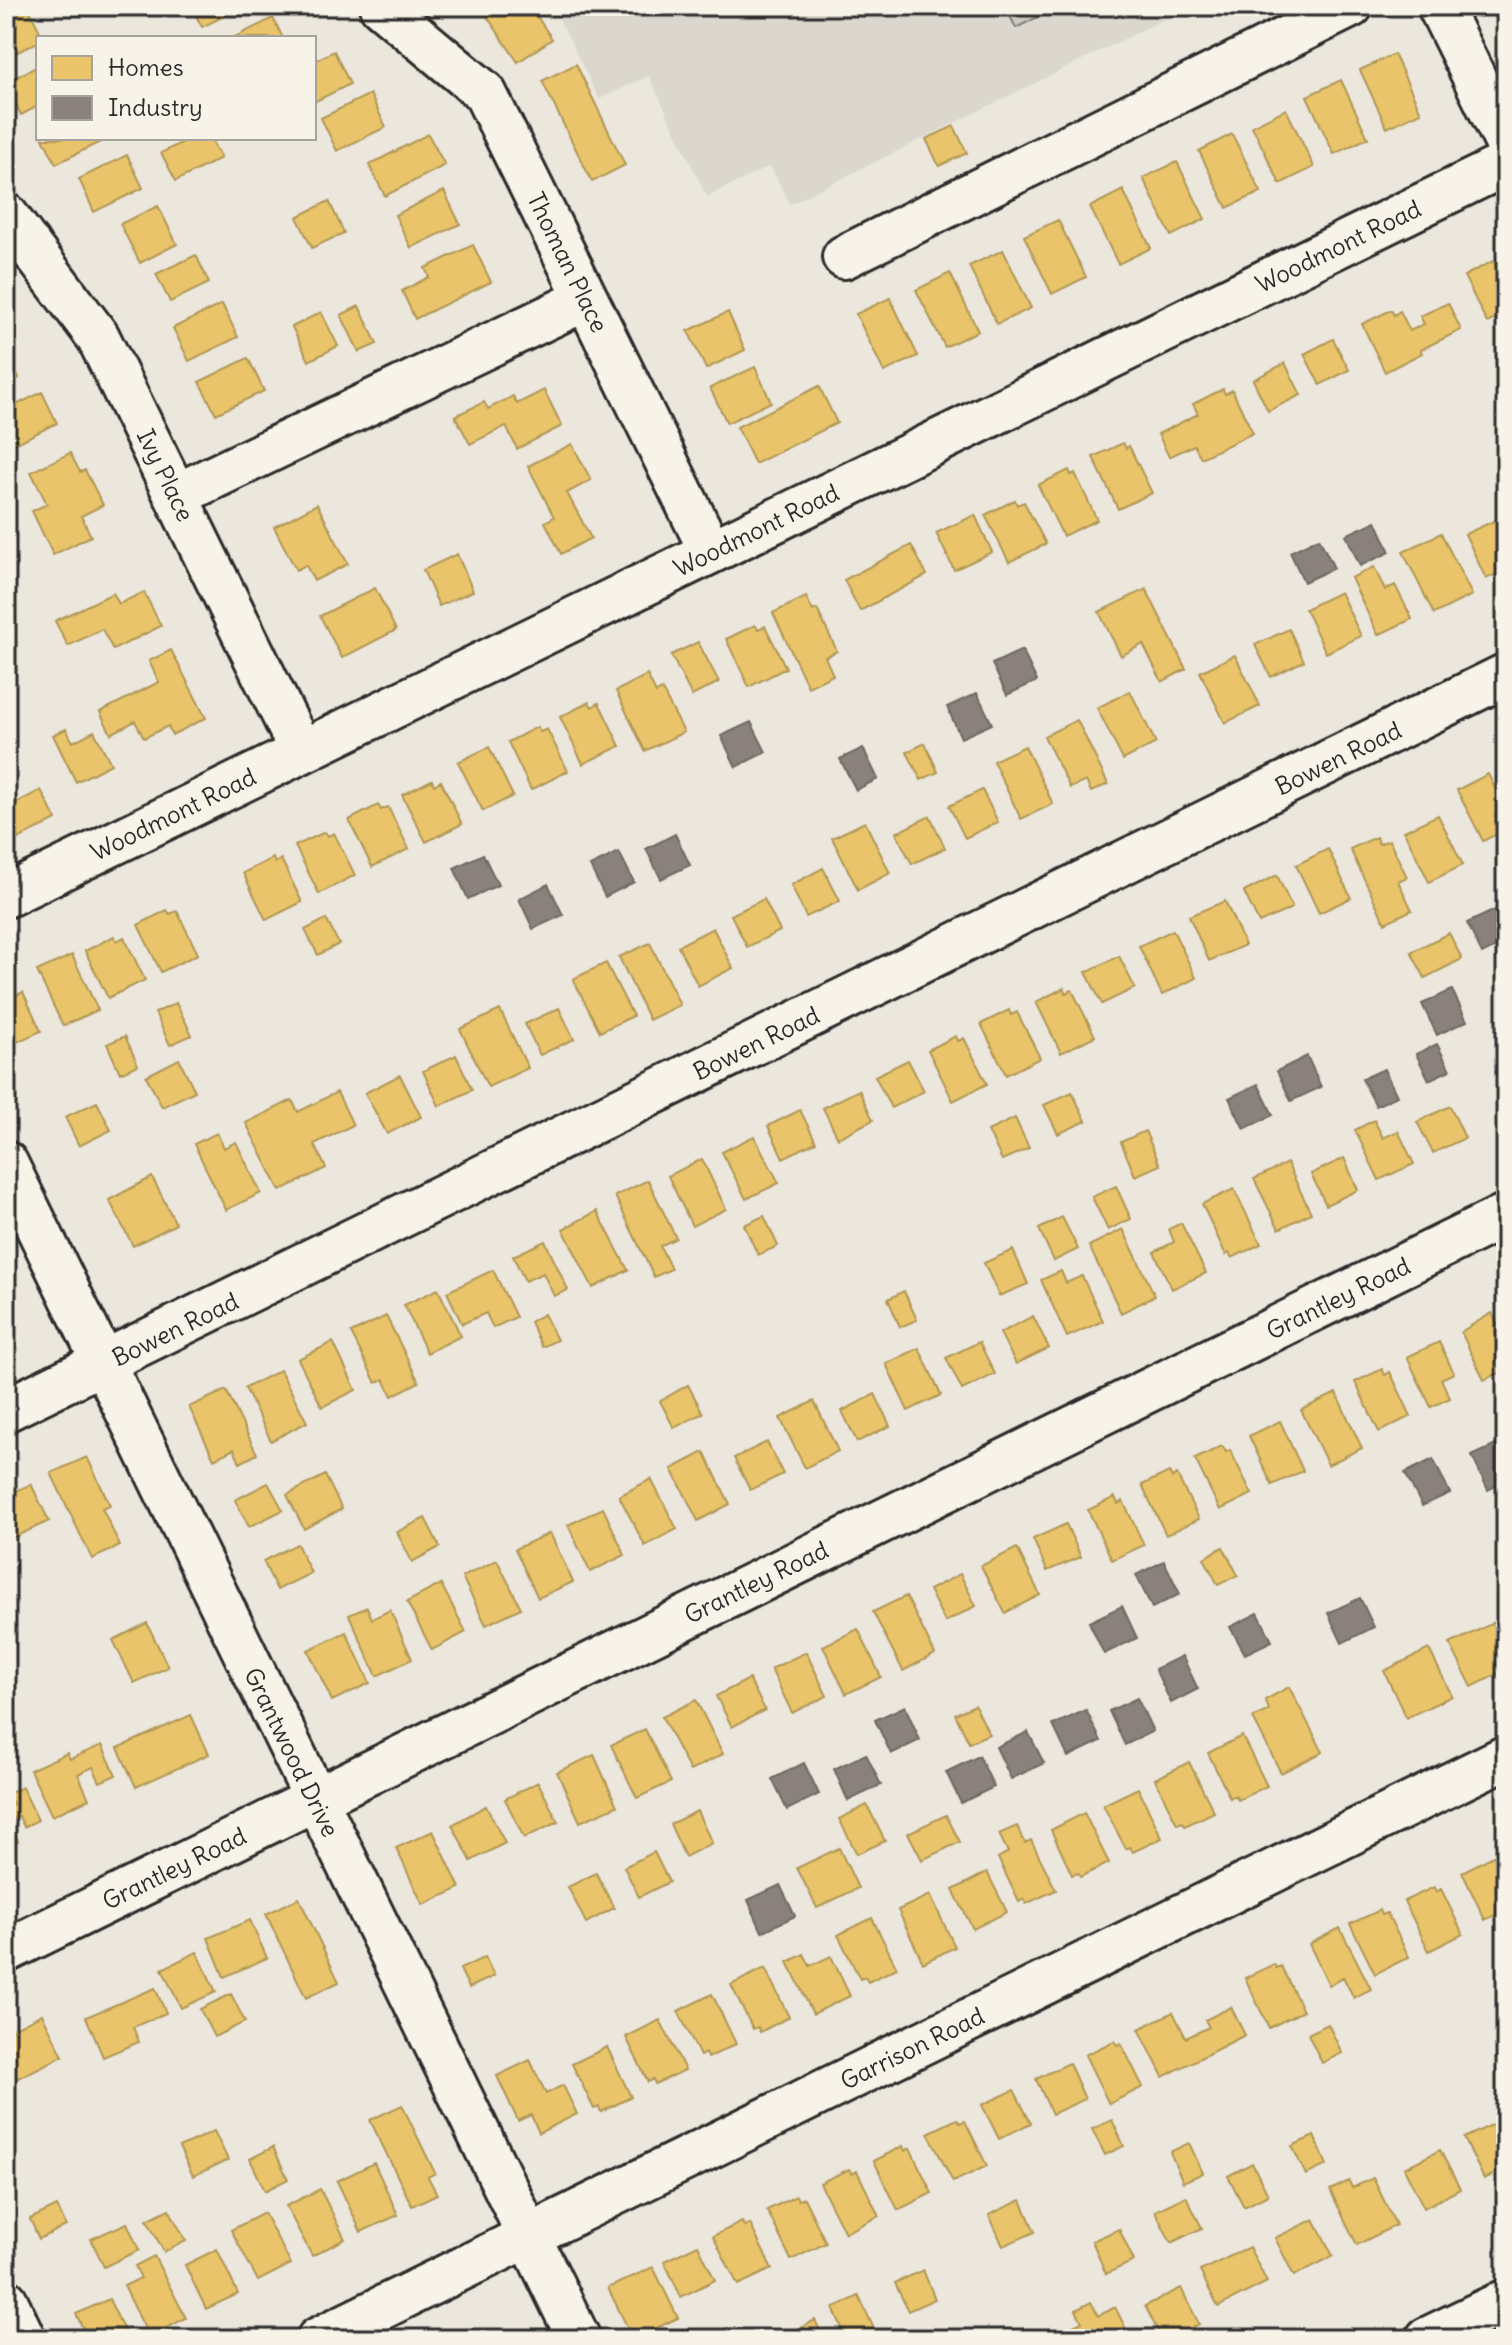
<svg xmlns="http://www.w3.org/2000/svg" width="1512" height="2345" font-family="Delius,sans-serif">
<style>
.built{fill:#dbd7ce}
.park{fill:url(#park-crowns);stroke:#7b7a75;stroke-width:2}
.homes{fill:#e9c46a;stroke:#b09657;stroke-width:2}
.industry{fill:#8a817c;stroke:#6e6764;stroke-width:2}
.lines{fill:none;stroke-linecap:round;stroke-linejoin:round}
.minor-casing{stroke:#2b2b2b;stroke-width:48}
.minor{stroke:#f7f3e8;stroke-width:42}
.labels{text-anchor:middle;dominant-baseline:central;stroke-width:8;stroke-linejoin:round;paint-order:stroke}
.street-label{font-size:24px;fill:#2b2b2b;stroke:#f7f3e8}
</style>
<defs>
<pattern id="park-crowns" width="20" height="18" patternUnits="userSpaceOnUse" patternTransform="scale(2)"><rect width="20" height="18" fill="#cbc8bf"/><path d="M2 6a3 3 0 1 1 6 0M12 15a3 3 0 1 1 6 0" fill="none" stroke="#aeaca4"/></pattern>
</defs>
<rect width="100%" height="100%" fill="#ebe7dd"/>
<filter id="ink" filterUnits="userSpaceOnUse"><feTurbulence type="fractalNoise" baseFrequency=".0125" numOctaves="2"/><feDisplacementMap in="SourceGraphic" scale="16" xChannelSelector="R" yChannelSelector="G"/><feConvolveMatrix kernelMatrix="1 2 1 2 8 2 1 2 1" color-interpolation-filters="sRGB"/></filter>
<g filter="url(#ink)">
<path class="built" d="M553,6h638l-401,198 -20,-38 -63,31 -58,-121 -50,23z"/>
<path class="park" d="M1005,6h55l-44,22z"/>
<path class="homes" d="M191,6h54l-43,21z
M480,6h50l22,33 -34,23z
M28,7l15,31h-5v4l-32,16v-40z
M273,18l10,20h-50z
M334,51l16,33 -36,18v-41z
M1394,54l27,58 -34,16 -27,-58z
M576,64l49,101 -33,17 -50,-101z
M38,66v40l-17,9 -15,-33z
M1341,80l27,58 -34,16 -27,-58z
M370,94l16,33 -49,24 -16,-33z
M1286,109l28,58 -34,17 -28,-58z
M954,126l13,27 -28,13 -13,-27z
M428,134l17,31 -60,31 -16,-31z
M1232,134l29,58 -34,16 -28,-57z
M43,138h60l1,2 -48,24z
M191,138h19l11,20 -45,23 -15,-28z
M127,155l16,33 -49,24 -15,-33z
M1177,162l28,57 -34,17 -28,-58z
M1123,190l28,58 -33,16 -28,-57z
M444,191l16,33 -49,24 -16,-33z
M329,201l15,32 -32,15 -15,-31z
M158,206l19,38 -37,19 -20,-39z
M1058,220l28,57 -34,17 -28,-58z
M473,245l18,37 -76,37 -13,-28 27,-14 -4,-9z
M1003,250l28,58 -34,16 -28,-58z
M196,255l13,28 -39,19 -14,-28z
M1493,261l3,5 7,-4 3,7v45l-19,9 -23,-47z
M950,273l28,58 -33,16 -29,-57z
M890,298l28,58 -34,16 -28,-58z
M1448,303l13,27 -41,20 2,3 -37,19 -23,-48 29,-14 3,5 6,-4 10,20 14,-7 -4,-8z
M222,304l16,33 -49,24 -16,-33z
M359,306l18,38 -18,8 -18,-37z
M321,312l17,34 -29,15 -17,-34z
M728,312l17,38 -39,19 -18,-38z
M1333,339l16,31 -29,15 -16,-31z
M6,351l13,27 -13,7z
M248,358l16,33 -48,23 -17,-32z
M1285,363l16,32 -33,16 -15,-31z
M755,367l16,35 -44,21 -17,-35z
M819,386l18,37 -82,41 -18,-37z
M1223,389l2,5 7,-4 21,43 -52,25 -7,-13 -25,12 -11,-23 40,-20 -5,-10z
M544,390l18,36 -45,23 -11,-23 -36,18 -15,-28 29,-14 4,7 25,-13 4,8z
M42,392l15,31 -50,25 -1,-38z
M1123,443l3,5 3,-2 23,47 -34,16 -25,-52z
M572,444l19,36 -24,13 24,45 -30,16 -16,-32 9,-5 -26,-51z
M70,453l10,19 5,-2 18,35 -22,11 10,20 -38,19 -21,-44 15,-7 -16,-32z
M1069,470l2,5 4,-2 22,47 -34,16 -25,-51z
M1015,500l2,5 7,-3 22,42 -37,18 -24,-47z
M317,504l31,60 -34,17 -8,-16 -10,5 -22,-43z
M975,515l17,37 -38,18 -18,-37z
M1498,519l8,16v35l-20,9 -21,-45z
M1441,533l31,62 -38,19 -31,-62z
M911,545l16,30 -67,36 -16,-31z
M457,554l16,37 -34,15 -16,-36z
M1374,567l11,23 10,-5 17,34 -34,16 -27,-57z
M375,588l21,42 -54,28 -22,-42z
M1146,589l40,80 -24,13 -19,-38 -22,12 -22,-44z
M144,592l17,34 -48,24 -11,-21 -34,17 -13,-25 58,-28 6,11z
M1340,592l21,44 -35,17 -21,-44z
M806,597l7,14 4,-2 20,42 -12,6 8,18 -25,12 -35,-74z
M755,625l3,4 7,-3 21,42 -37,19 -23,-48z
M1289,629l15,32 -33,16 -16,-32z
M698,642l21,40 -27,14 -21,-41z
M171,650l35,68 -34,17 -4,-9 -24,12 -9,-17 -24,13 -11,-22 59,-30 -10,-21z
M1235,655l25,51 -35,17 -25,-51z
M647,675l9,18 6,-3 22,42 -39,19 -29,-60z
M1130,691l26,52 -33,17 -26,-52z
M589,702l3,5 7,-4 21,43 -37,18 -23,-47z
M1077,720l31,64 -17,8 -5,-11 -16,7 -26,-52z
M537,727l3,5 7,-3 21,42 -37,19 -23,-48z
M66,729l7,13 21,-11 17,33 -35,18 -23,-47z
M925,743l13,29 -17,8 -14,-28z
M1025,746l28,58 -32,15 -28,-58z
M489,747l24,49 -30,15 -25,-49z
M1488,774l18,36 -11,5 8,16 -20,10 -26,-51z
M432,780l2,5 7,-4 21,43 -36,18 -24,-47z
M41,790l15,30 -40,20 -10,-20v-12z
M982,790l16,32 -33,16 -16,-32z
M378,805l3,5 7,-3 21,42 -37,18 -23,-47z
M1438,815l25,50 -34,17 -25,-51z
M930,816l15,32 -33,16 -16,-31z
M865,822l25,51 -32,17 -26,-52z
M325,832l3,4 6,-3 21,42 -36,19 -24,-48z
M1376,837l3,7 10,-4 18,37 -9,4 14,29 -27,13 -35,-74z
M1328,849l23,49 -32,15 -23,-48z
M273,858l2,5 6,-4 21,43 -36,18 -23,-47z
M823,868l17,33 -34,16 -15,-32z
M1277,875l15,33 -33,15 -15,-31z
M764,899l16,32 -33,16 -16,-32z
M1225,901l20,44 -36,16 -20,-45z
M167,910l3,4 7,-3 21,43 -37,18 -23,-47z
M326,919l13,25 -21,11 -13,-25z
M713,928l20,40 -35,18 -20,-40z
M1173,930l23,48 -34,17 -23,-49z
M1449,933l13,26 -37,19 -14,-26z
M114,936l3,5 7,-4 21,43 -37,18 -23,-47z
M650,943l30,62 -31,15 -30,-63z
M72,955l26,55 -35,16 -26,-55z
M1119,956l16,32 -33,16 -16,-32z
M606,963l27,53 -33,16 -27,-53z
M1064,988l2,5 6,-3 23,46 -34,17 -25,-51z
M23,992l18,39 -35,16v-47z
M176,1003l16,32 -22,10 -15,-32z
M559,1008l15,31 -34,16 -15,-31z
M500,1010l28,58 -40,19 -28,-58z
M1009,1010l2,5 6,-3 23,46 -34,17 -25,-51z
M125,1036l13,29 -18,8 -13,-29z
M956,1036l2,5 6,-3 23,46 -34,17 -25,-51z
M456,1055l16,35 -33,16 -16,-35z
M179,1059l16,32 -33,16 -16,-31z
M908,1060l16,31 -33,17 -16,-32z
M400,1075l21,42 -34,17 -22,-41z
M859,1090l14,30 -35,18 -15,-30z
M337,1092l16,33 -39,19 12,24 -46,23 -34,-68 46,-23 6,12z
M1072,1092l14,29 -28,13 -14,-29z
M97,1102l14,28 -32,16 -14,-29z
M1450,1106l15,32 -32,15 -16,-31z
M800,1110l16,32 -33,16 -15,-32z
M1015,1118l14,30 -27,12 -14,-29z
M1374,1120l9,18 15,-7 16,33 -35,16 -24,-50z
M1145,1131l15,34 -25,11 -14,-34z
M217,1133l7,15 12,-6 25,51 -35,17 -32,-66z
M754,1136l25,47 -33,16 -24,-47z
M1344,1158l14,32 -32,15 -15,-31z
M702,1159l24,50 -34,17 -24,-50z
M1287,1163l24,50 -32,16 -25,-50z
M152,1177l24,47 -43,22 -24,-46z
M648,1180l28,58 -16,8 11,23 -17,8 -39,-81z
M1116,1186l15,33 -23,11 -16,-33z
M1234,1189l27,55 -29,14 -3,-5 -3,2 -24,-51z
M597,1211l31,59 -35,18 -30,-59z
M764,1216l14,30 -20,9 -14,-30z
M1062,1217l16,32 -24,12 -15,-32z
M1181,1223l25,50 -34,16 -18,-37 20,-10 -5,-13z
M1123,1229l32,67 -34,17 -32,-67z
M545,1241l23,49 -14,6 -11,-23 -18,8 -12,-25z
M1013,1250l15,34 -29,12 -15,-33z
M493,1270l23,47 -23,11 -7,-15 -24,11 -15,-32z
M1061,1271l5,12 16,-7 21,45 -36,16 -26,-57z
M438,1289l23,47 -34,17 -23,-48z
M904,1291l13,29 -17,7 -12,-28z
M1492,1313l14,28v29l-22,10 -23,-48z
M544,1314l13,26 -15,7 -12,-25z
M386,1316l33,66 -27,14 -8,-17 -8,4 -25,-50z
M1033,1316l16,32 -33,16 -16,-31z
M333,1342l23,48 -34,17 -24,-48z
M979,1342l16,32 -33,16 -16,-32z
M1439,1342l15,31 -13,6 9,19 -19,9 -24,-50z
M919,1348l22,47 -33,16 -22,-47z
M1382,1369l3,6 5,-3 21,44 -32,16 -24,-50z
M280,1370l27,52 -36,19 -26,-53z
M688,1385l15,28 -29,15 -14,-27z
M226,1390l31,64 -17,9 -6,-14 -20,10 -25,-52z
M1336,1393l26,55 -34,17 -27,-55z
M875,1394l15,32 -33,16 -15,-31z
M814,1401l24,50 -33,17 -25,-50z
M1280,1421l23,50 -31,14 -23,-49z
M767,1442l16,32 -33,16 -16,-32z
M1222,1446l4,6 4,-2 22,44 -32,16 -25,-51z
M704,1452l26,52 -32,17 -26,-52z
M87,1457l23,48 -8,3 18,38 -28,13 -41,-86z
M1169,1472l3,6 5,-3 22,44 -33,16 -24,-50z
M325,1475l17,34 -38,20 -17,-34z
M651,1479l26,50 -32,17 -26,-50z
M268,1483l15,27 -34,17 -14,-27z
M31,1484l18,37 -43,20v-45z
M1115,1497l3,7 5,-3 21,44 -32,15 -24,-50z
M603,1508l22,47 -35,17 -22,-47z
M425,1518l15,29 -28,15 -15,-30z
M1066,1524l15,33 -34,14 -14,-32z
M550,1533l23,49 -35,16 -23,-49z
M297,1544l14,29 -34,17 -14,-29z
M1223,1547l15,28 -20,10 -14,-27z
M1017,1548l23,47 -35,18 -24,-47z
M497,1560l24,48 -35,17 -24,-48z
M960,1574l16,32 -31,16 -16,-32z
M441,1584l25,48 -34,18 -25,-48z
M906,1596l29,58 -32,17 -30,-59z
M367,1607l5,12 18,-9 22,49 -35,17 -28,-61z
M1503,1618l3,6v46l-34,17 -22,-43z
M147,1623l21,44 -34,16 -21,-43z
M858,1629l23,48 -35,17 -23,-48z
M346,1632l24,51 -38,18 -24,-51z
M1429,1649l23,47 -46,22 -22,-47z
M806,1652l21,44 -35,17 -21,-44z
M749,1679l16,31 -33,17 -16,-31z
M1289,1687l34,65 -42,21 -28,-55 16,-8 -4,-10z
M696,1700l27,54 -33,17 -28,-54z
M975,1705l14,29 -20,9 -14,-29z
M191,1715l18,39 -73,33 -18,-39z
M645,1729l26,53 -34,16 -26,-53z
M1242,1736l25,50 -29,14 -3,-5 -5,3 -22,-45z
M102,1745l14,30 -16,7 -7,-15 -15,7 11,25 -37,17 -22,-46 37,-17 3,6z
M594,1755l23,51 -37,16 -23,-50z
M1189,1762l25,50 -29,14 -2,-4 -6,2 -22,-45z
M538,1782l20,40 -34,16 -19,-39z
M22,1787l16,33 -14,7 -5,-11 -10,5 9,20 -12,6v-40l7,-3 -5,-10z
M1138,1788l24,50 -29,14 -3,-5 -4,2 -23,-44z
M867,1805l18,36 -28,13 -18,-35z
M486,1806l19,37 -34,18 -19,-36z
M697,1811l15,32 -27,14 -15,-33z
M1084,1813l25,50 -29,14 -2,-4 -6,2 -21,-45z
M946,1815l14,27 -38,18 -14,-27z
M1017,1826l8,17 6,-3 25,50 -30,14 -2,-5 -5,3 -21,-44 10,-6 -9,-18z
M433,1831l27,57 -37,17 -27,-57z
M839,1848l19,40 -41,20 -20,-40z
M654,1852l15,30 -30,15 -15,-30z
M1495,1855l11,23v32l-21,10 -23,-48z
M987,1872l20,40 -34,17 -20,-39z
M596,1873l18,35 -28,15 -18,-36z
M1434,1887l2,5 5,-3 22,45 -34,17 -25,-50z
M930,1895l25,52 -32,16 -25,-53z
M299,1898l40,84 -33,16 -40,-84z
M1380,1910l2,5 5,-2 22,44 -34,17 -25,-50z
M872,1918l25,50 -29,14 -3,-5 -5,2 -22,-44z
M250,1920l17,38 -43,19 -16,-39z
M1340,1928l31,61 -17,9 -11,-21 -14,8 -20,-41z
M197,1952l19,40 -35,16 -19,-39z
M804,1954l6,12 21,-10 19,40 -37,18 -25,-52z
M485,1957l9,19 -25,12 -9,-19z
M1274,1964l2,4 5,-2 22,45 -34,17 -24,-50z
M765,1968l24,49 -29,15 -2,-5 -5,2 -22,-44z
M155,1988l11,25 -33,14 6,15 -36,15 -17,-40z
M231,1994l14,28 -31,15 -14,-28z
M712,1994l24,50 -28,14 -3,-5 -5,3 -22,-45z
M1231,2007l14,28 -82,42 -24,-48 34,-17 13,26 23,-11 -4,-7z
M42,2014l21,42 -57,28v-52z
M660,2020l25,50 -30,14 -2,-5 -5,3 -22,-45z
M1328,2024l14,29 -20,10 -14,-29z
M1114,2041l3,4 4,-2 22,44 -34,17 -24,-49z
M607,2047l24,50 -30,15 -2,-5 -5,2 -22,-45z
M530,2060l16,34 17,-9 14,29 -38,19 -8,-18 -13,6 -21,-45z
M1069,2063l16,36 -33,15 -16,-35z
M1014,2090l17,33 -32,16 -17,-34z
M402,2105l33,68 -7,4 9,17 -25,12 -42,-86z
M1506,2118v51l-22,10 -20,-41z
M957,2119l3,4 5,-2 22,45 -34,16 -25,-49z
M1112,2120l12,26 -19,9 -13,-26z
M214,2131l14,29 -35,16 -14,-29z
M1314,2136l13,29 -21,10 -14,-29z
M1189,2143l14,30 -20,9 -13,-30z
M903,2146l2,5 5,-3 22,45 -34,17 -24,-49z
M273,2147l15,32 -23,12 -15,-32z
M1440,2150l20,39 -36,19 -20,-40z
M374,2163l24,52 -37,17 -24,-51z
M1252,2163l16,32 -24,12 -16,-31z
M849,2169l3,5 5,-3 22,45 -34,17 -25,-50z
M1373,2178l23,47 -39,20 -27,-55 19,-9 3,7z
M320,2189l25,50 -33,17 -26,-50z
M796,2196l2,4 6,-2 22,45 -35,17 -24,-50z
M1186,2196l16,32 -31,15 -16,-32z
M1021,2200l14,32 -32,14 -14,-31z
M57,2206l9,20 -27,13 -9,-20z
M169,2209l17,32 -22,11 -17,-32z
M264,2213l27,51 -33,17 -27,-51z
M1314,2219l19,37 -39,20 -19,-38z
M742,2222l2,4 6,-2 22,45 -34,16 -25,-49z
M127,2223l12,27 -35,17 -13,-28z
M1119,2229l15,32 -28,13 -14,-33z
M698,2245l17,35 -34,17 -17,-36z
M1249,2247l18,35 -49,25 -18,-36z
M217,2249l21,45 -32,15 -21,-44z
M154,2256l32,62 -37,19 -25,-51 17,-8 -6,-12z
M653,2267l25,51 -45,21 -25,-51z
M923,2270l12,29 -27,12 -13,-28z
M1181,2288l18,36 -30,15h-7l-17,-33z
M859,2296l16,35 -17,8h-11l-14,-31z
M109,2299l19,40h-40l-12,-25z
M1091,2302l7,14 17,-9 16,32h-62l-5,-9 18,-8 -6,-12z
M815,2320l9,19h-27l-4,-7z"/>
<path class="industry" d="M1376,521l14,31 -30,14 -14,-31z
M1319,538l15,30 -30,14 -14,-30z
M1022,650l15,31 -30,14 -15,-31z
M977,693l15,31 -31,14 -14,-31z
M751,722l15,30 -30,15 -15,-31z
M863,748l15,31 -22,11 -16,-31z
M675,834l15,31 -29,14 -15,-30z
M619,852l15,30 -29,15 -15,-31z
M483,854l15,31 -30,14 -14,-31z
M548,884l15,31 -30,14 -14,-30z
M1497,909l9,19v14l-24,12 -15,-31z
M1452,990l15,31 -30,14 -15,-31z
M1437,1044l13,26 -21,10 -13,-26z
M1307,1056l14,31 -30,14 -14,-30z
M1384,1069l13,27 -21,10 -14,-27z
M1258,1084l15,31 -29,14 -15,-31z
M1500,1443l6,12v26l-18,9 -16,-34z
M1433,1459l17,34 -28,13 -17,-33z
M1164,1561l16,33 -28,14 -16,-33z
M1360,1598l14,29 -32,16 -14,-30z
M1122,1606l15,32 -33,16 -15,-32z
M1258,1613l14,28 -27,13 -15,-27z
M1182,1656l16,33 -27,14 -16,-34z
M1137,1698l16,33 -28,14 -16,-34z
M905,1706l15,34 -29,14 -16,-34z
M1086,1710l15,31 -33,16 -15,-32z
M1028,1732l16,31 -33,16 -15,-32z
M866,1754l15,31 -33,16 -14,-32z
M979,1756l15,31 -33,16 -15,-31z
M804,1763l15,31 -32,16 -15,-31z
M780,1885l15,31 -33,16 -14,-32z"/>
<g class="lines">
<defs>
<path id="minor" d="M381,6l104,87 226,459
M1439,6l67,136
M6,215l92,122 203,414
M844,257l507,-251
M177,495l409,-196
M6,896l1500,-732
M6,1163l573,1176
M6,1410l1500,-735
M6,1951l1500,-736
M6,2301l18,38
M318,2339l1188,-582
M1427,2339l79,-38"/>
</defs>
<use href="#minor" class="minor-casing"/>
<use href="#minor" class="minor"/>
</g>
</g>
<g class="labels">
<g class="street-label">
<text transform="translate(1338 246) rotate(-26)">Woodmont Road</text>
<text transform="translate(568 262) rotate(64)">Thoman Place</text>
<text transform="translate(166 475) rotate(64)">Ivy Place</text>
<text transform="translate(756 530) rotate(-26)">Woodmont Road</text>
<text transform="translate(1338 758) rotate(-26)">Bowen Road</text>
<text transform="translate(173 814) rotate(-26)">Woodmont Road</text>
<text transform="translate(756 1043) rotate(-26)">Bowen Road</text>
<text transform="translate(1338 1298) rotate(-26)">Grantley Road</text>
<text transform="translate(175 1329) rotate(-26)">Bowen Road</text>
<text transform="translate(756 1582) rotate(-26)">Grantley Road</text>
<text transform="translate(292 1752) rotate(64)">Grantwood Drive</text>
<text transform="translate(174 1868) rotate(-26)">Grantley Road</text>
<text transform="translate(912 2048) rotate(-26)">Garrison Road</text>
</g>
</g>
<rect width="1512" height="2345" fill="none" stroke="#f7f3e8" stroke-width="32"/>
<rect x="16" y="16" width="1480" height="2313" fill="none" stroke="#2b2b2b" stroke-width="3" filter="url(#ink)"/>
<rect x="36" y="36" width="280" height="104" fill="#f7f3e8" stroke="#a5a39c" stroke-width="2"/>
<rect x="52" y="56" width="40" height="24" fill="#e9c46a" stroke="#a5a39c" stroke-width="2"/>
<text x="108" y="76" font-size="24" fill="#2b2b2b">Homes</text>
<rect x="52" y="96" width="40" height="24" fill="#8a817c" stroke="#a5a39c" stroke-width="2"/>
<text x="108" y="116" font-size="24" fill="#2b2b2b">Industry</text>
</svg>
